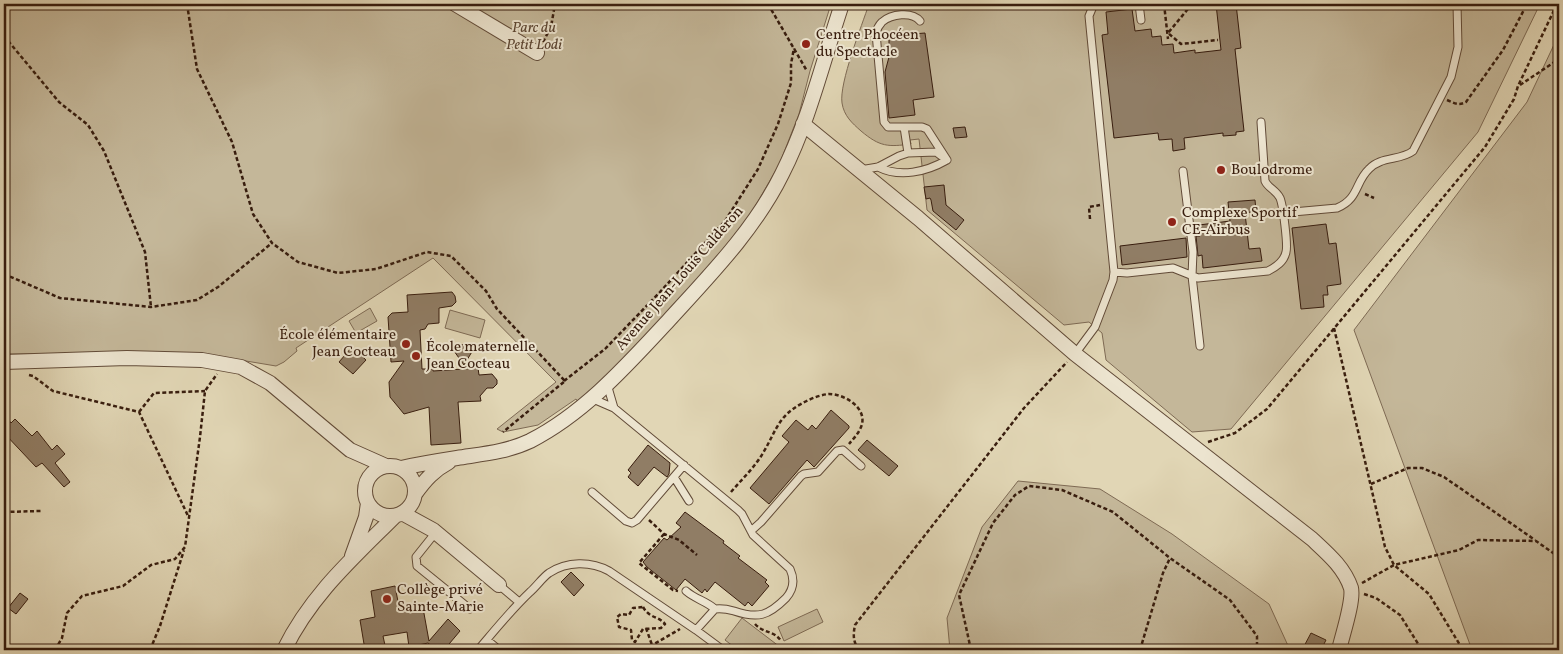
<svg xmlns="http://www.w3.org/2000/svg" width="1563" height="654" font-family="Vollkorn,serif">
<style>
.green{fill:#c4b799;stroke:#7e6a54}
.building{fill:#907d65;stroke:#381d0e}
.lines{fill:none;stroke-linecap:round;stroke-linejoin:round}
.lane-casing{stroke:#624b38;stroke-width:9}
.street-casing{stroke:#624b38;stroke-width:16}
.path{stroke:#381d0e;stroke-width:2.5;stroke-dasharray:4 2.5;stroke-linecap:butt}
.lane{stroke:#ece4cf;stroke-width:7}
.street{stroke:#ece4cf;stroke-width:14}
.poi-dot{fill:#8f2418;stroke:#ece4cf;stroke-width:2}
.labels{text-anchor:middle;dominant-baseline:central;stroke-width:4;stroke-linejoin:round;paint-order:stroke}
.park-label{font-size:15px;font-style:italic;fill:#5b4431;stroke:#ece4cf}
.poi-label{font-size:15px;fill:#381d0e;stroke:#ece4cf;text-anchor:start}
.street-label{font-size:15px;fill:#381d0e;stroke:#ece4cf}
</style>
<rect width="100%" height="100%" fill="#e1d6b5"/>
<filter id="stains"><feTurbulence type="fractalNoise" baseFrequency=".004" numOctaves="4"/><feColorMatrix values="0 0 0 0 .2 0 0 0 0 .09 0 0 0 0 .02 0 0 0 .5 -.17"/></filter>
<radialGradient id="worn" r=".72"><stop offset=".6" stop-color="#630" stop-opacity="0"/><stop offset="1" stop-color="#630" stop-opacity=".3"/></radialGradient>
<path class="green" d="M4,4h827l-21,67 -11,43 -20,51 -29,50 -42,53 -91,98 -39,36 -2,-3 -38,26 -35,7 -6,-3 59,-47 -123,-124 -137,90 1,3 -13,11 -8,4 -78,-13 -194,1z
M869,4h671l-62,128 -247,297 -39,3 -86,-72 -4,-27 -13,-11 -25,3 -137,-115 -8,-71 -9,1 1,4c-23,3 -31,3 -50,-13 -9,-8 -17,-15 -19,-28 -3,-20 20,-78 27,-99z
M1559,34v616h-87l-118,-320 173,-228z
M370,308l7,13 -21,12 -7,-12z
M450,310l35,10 -5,18 -35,-10z
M1018,481l82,8 72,45 97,70 21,46h-340l-3,-32 35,-91z
M817,609l6,13 -39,19 -6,-14z
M742,618l42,32h-46l-13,-10z"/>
<path class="building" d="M1216,4h20l5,44 -6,1 9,82 -8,1v3l-13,1v-3l-39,5 1,11 -12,2 -1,-12 -13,1 -1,-7 -44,5 -12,-103 6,-1 -2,-22 26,-3 3,22 16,-2 1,8 9,-1 1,9 11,-1 1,9 21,-3v3l26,-3z
M925,33l9,64 -21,3 2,15 -26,3 -4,-46 4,-15v-21z
M965,127l2,10 -12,1 -2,-10z
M944,185l2,20 18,15 -8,10 -23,-19 -2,-11 -1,-2 -4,1 -2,-12z
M1255,200l1,11 -11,2 4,36 11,-1 2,13 -59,7 -1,-13 -4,1 -2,-20h4l-1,-11 31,-4 -2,-19z
M1326,224l3,20 7,-1 5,41 -14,2 1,9h-5l1,12 -23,2 -9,-81z
M1186,238l1,19 -65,8 -2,-19z
M452,292l3,4 1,6 -4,4 -13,2v15l-11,1 -3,5 -5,1 2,39h11v2l45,-3 1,7 13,-1 5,6v4l-4,4h-6l-7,8 1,5 -23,1 3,41 -30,2 -2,-38 -25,7 -14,-17 -1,-15 15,-21 -13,1 -3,-45 4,-4 16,-1 -1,-17z
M469,344l4,6 -9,15 -10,-14 4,-6z
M352,347l14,13 -13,14 -14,-12z
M831,410l18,16v2l-35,39 -7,-7 -38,44 -19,-16 39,-46 -7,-6 14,-16 12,10 4,-5 4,4z
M4,414l7,9 4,-4 17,17 5,-5 15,19 5,-5 8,9 -10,9 15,19 -6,5 -22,-24 -6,4 -32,-34z
M867,440l31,26 -9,10 -31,-26z
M648,445l22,18 -1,11 -2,3 -13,-10 -16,19 -10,-9 3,-4 -3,-3z
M685,512l35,26 4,3 -1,2 17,13 -2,2 29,22 -2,2 4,4 -17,20 -4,-4 -3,4 -30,-24 -8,10 -2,-3 -3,4 -17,-14 -9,11 -29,-23 -4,-5 21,-24 3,2 14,-13 -5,-4z
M571,572l13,13 -10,11 -13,-14z
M395,586l5,26 23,-4 6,33 19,-22 12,12 -16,19h-7l-9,-7 -19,4 -2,-15 -24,4 3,14h-21l-5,-30 15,-3 -4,-26z
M20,593l8,6 -12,15 -8,-6z
M1311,633l15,7 -5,10h-19z"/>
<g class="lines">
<defs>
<path id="lane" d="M1139,4l2,16
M920,21c-8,-10 -29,-7 -38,1 -4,4 -5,7 -6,11l8,89 4,5h34l5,2 20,31
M904,127l4,26
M878,167c22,11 48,5 69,-7
M860,170l18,-3 21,-11 9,-3 28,-1 8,6
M1183,171l10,81 -1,24 8,70
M1282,213l55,-5c22,-9 18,-26 32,-39 12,-13 31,-8 44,-18l38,-74 7,-30 -1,-43
M1114,272l13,1 46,-5 25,10 70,-7c8,-4 16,-9 18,-19 2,-7 -3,-47 -6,-54 -4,-8 -12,-10 -15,-17l-4,-59
M1075,354l20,-27 18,-47 1,-8 -25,-256 5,-12
M607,384l7,24
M591,398l23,10 124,102 4,4 11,21 37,34c5,11 4,20 -4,29 -18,18 -28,21 -52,13 -7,-2 -12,-3 -19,-2l-19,21
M674,477l15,24
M592,492l34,29 6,2 5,-3 47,-55
M751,531l10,-9 40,-46 3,-2 14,-2 19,-21 6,-1 18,16
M436,532l-20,25 1,9 53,43
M499,585l20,17
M686,591c9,8 20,10 29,18
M487,640l12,10
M478,650c17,-20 33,-40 52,-58 7,-6 12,-14 19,-19 18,-12 42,-12 60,-2l87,59 27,20"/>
<path id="street" d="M455,4l82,49
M803,124l115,94 157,136 237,185c15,14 32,28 39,49 3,13 -9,48 -12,62
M4,362l123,-4 75,2 39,7 29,16 80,67 36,16
M365 491a25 25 0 1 1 50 0a25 25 0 1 1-50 0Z
M401,468c19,-4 37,-7 56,-10 25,-4 50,-6 73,-17 55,-28 98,-77 139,-121 41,-45 86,-91 113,-146 27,-53 41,-113 60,-170
M415,494c10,-14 19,-24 34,-32
M402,513l31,17 66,55
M352,556l14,-39 2,-14
M284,650c27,-55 68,-91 111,-134"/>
</defs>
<use href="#lane" class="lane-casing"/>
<use href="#street" class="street-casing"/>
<path class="path" d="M187,4l10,65 35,73 21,72 19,29 26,19 40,11 38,-4 51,-17 24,4 35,35 11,18 68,72 -62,51
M550,4l5,1
M768,4l39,67
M1164,4l4,35
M1192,4l-24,29 13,11 37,-4
M4,36l55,66 29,23 16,26 41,101 6,55
M543,42l8,-15 4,-23
M1520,85l39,-26
M1447,100c7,3 12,6 19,2l37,-52 24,-46
M1365,194l9,4
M1090,219l-1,-12 11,-2
M4,274l56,24 91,9 46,-7 21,-13 54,-44
M1334,328l51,219 9,18 35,29 34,56
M29,375l4,1 20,15 86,21 50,106
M564,381l41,-32 55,-57 65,-71 33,-52 20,-45 13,-41v-19l3,-16
M139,412l15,-19 51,-2
M1208,442l27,-9 32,-24 218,-262 29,-48 4,-13 39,-82
M1371,484l37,-16h14l22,9 91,63
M731,492c11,-13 24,-25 32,-39 10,-16 14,-33 30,-44 10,-7 24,-14 36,-15 15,0 37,13 33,30 -2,8 -8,14 -13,20
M4,512l37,-1
M649,520l15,14 15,6 18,15
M664,534l-25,29 34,27 5,1
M1362,583l32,-18 65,-15 19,-10 58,1 23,16
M1364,594l12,4 24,17 22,35
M643,607c7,12 16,9 22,17l-4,4 -18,1 -8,13 -3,-2 -1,-10 -12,-3 -2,-10 4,-3 8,1 4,-7z
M755,624c9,10 19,6 26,17
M646,628l6,17
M55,650l7,-12 5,-25 15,-17 41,-10 28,-21 24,-6 10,-12 15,-110 5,-46 12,-17
M150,650l10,-24 24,-76
M644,650l36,-21
M859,650c-6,-8 -6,-15 -4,-25l169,-217 43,-46
M971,650l-12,-55 34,-72 22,-28 14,-9 33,4 51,22 57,46 60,42 27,36v14
M1140,650l23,-77 7,-15"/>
<use href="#lane" class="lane"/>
<use href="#street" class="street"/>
</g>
<g class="poi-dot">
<circle cx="806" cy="44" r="5"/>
<circle cx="1221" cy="170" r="5"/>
<circle cx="1172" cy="222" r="5"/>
<circle cx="406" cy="344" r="5"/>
<circle cx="416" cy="356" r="5"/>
<circle cx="387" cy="599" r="5"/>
</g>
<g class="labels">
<g class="park-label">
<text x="534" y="28">Parc du<tspan x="534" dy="17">Petit Lodi</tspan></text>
</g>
<g class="poi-label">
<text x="816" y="35">Centre Phocéen<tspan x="816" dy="17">du Spectacle</tspan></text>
<text x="1231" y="170">Boulodrome</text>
<text x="1182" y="213">Complexe Sportif<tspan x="1182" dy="17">CE-Airbus</tspan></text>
<text x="396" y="335" text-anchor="end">École élémentaire<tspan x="396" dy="17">Jean Cocteau</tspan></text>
<text x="426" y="347">École maternelle<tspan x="426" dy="17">Jean Cocteau</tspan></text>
<text x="397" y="590">Collège privé<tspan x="397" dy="17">Sainte-Marie</tspan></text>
</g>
<g class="street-label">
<text transform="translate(680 279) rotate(-49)">Avenue Jean-Louis Calderon</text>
</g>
</g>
<rect width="1563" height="654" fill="none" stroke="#e1d6b5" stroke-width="20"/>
<rect x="5" y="5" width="1553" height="644" fill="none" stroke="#381d0e" stroke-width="2.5"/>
<rect x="10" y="10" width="1543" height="634" fill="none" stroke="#381d0e"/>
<rect width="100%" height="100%" filter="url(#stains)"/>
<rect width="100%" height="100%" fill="url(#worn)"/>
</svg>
